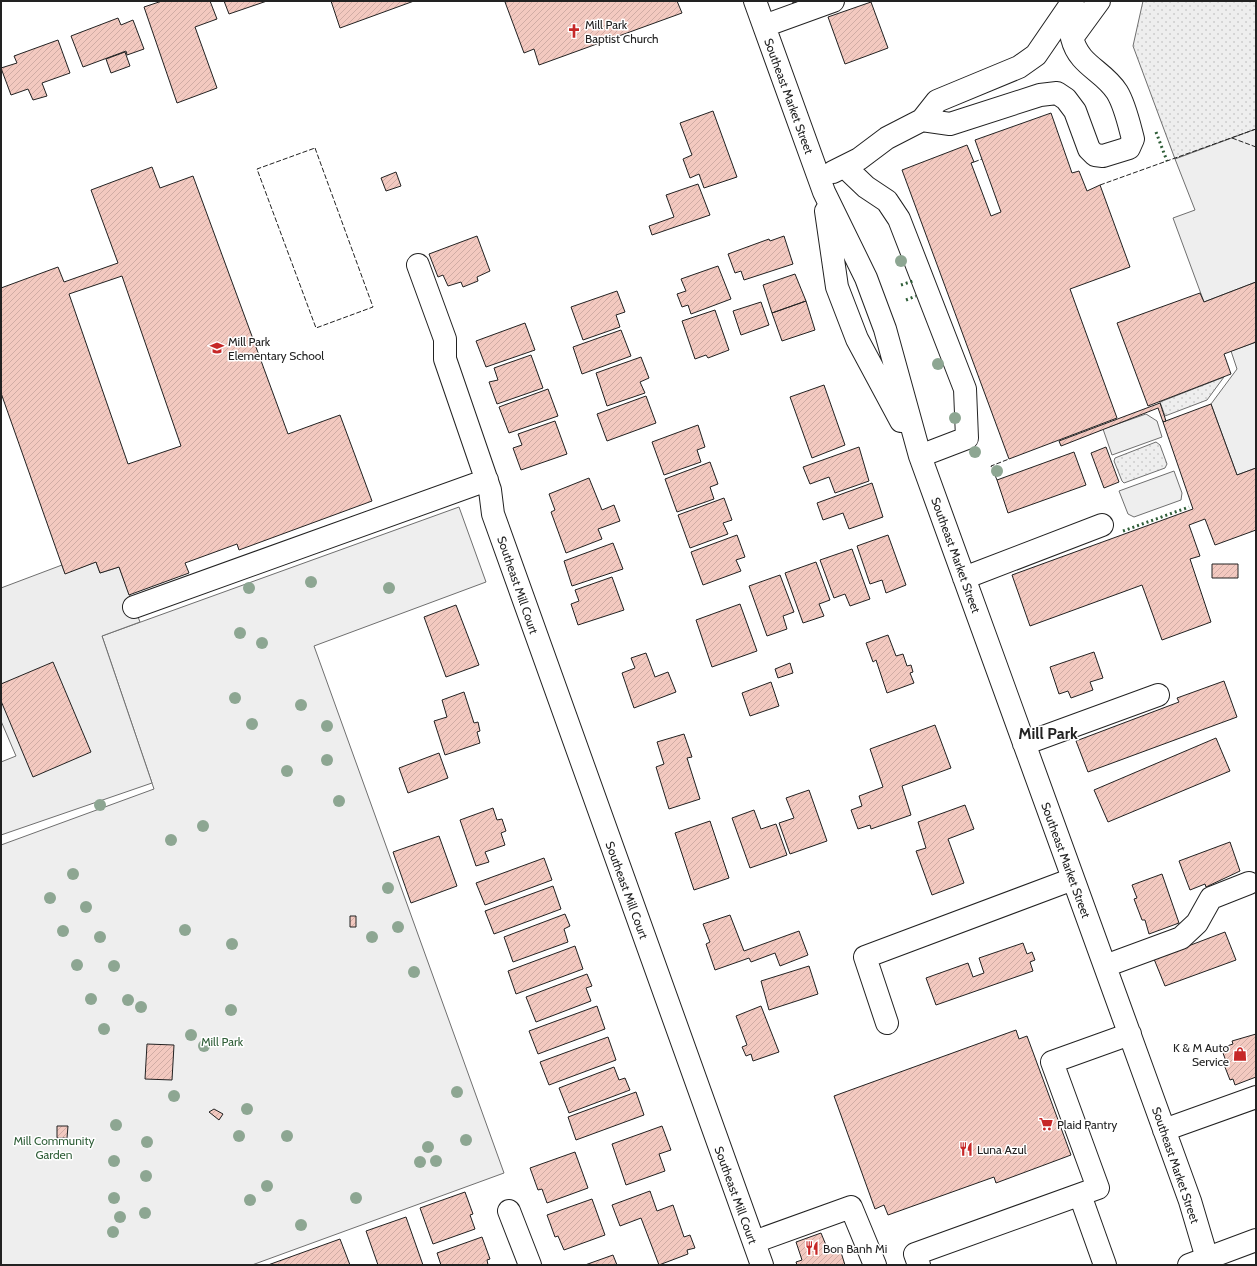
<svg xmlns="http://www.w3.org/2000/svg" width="1257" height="1266" font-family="Cabin,sans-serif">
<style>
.grass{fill:url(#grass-dots);stroke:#6f6f6f}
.park{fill:#eee;stroke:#6f6f6f}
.parking{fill:#ededed;stroke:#6f6f6f}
.building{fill:url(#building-hatch);stroke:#222;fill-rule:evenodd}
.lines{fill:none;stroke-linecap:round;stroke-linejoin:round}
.minor-casing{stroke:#222;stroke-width:24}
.major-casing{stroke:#222;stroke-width:24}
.minor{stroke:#fff;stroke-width:22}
.major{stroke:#fff;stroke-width:22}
.hedge{stroke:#2f5e38;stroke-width:3;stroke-dasharray:2 3;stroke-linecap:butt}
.fence{stroke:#222;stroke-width:1;stroke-dasharray:5 2;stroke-linecap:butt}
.tree{fill:#8da692}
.labels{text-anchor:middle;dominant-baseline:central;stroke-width:3;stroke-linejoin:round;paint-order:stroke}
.poi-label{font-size:12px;fill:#222;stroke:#fff;text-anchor:start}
.street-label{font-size:12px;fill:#222;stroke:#fff}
.park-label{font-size:12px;fill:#2f5e38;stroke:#fff}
.district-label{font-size:16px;font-weight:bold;fill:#222;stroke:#fff}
</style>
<defs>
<pattern id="grass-dots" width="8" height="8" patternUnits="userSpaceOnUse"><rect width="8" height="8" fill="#eee"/><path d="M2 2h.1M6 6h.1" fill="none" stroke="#ccc" stroke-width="1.8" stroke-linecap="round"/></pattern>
<pattern id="building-hatch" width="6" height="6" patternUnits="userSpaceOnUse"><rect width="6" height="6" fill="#f3c9c0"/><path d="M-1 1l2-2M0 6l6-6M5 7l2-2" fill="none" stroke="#d0aca5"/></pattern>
</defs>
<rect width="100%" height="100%" fill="#fff"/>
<path class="grass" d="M1143,1h113v128l-81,30 -42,-113z
M1224,377l-17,23 -42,16 -5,-14z
M1156,442l4,3 7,19 -2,4 -41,15 -2,-2 -8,-20 1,-3z"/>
<path class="park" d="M1256,129v153l-52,20 -31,-84 22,-8 -20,-51z
M1256,342v126l-19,7 -26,-71 26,-35 -6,-18z
M1146,414l11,7 5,16 -50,18 -9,-26z
M1174,471l8,22 -1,7 -47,17 -6,-3 -9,-23z
M459,507l27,75 -172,64 190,527 -252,92h-251v-420l153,-56 -52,-153z"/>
<path class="parking" d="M96,562l4,11 19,-6 21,55 -38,14 50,147 -151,52v-73l15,-6 -15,-35v-133l61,-23 3,8z"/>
<path class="building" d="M162,1h48l7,18 -22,8 22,61 -40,15 -33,-96z
M224,1h43l-38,13z
M331,1h83l-74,27z
M509,1h168l5,12 -143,52 -5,-16 -10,4 -19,-51z
M871,2l17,46 -43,16 -17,-47z
M118,18l3,7 12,-5 11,29 -17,6 -1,-4 -43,16 -12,-31z
M58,40l12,33 -28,10 5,13 -14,4 -5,-11 -17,6 -10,-27 16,-5 -3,-7z
M125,52l5,14 -19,7 -5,-14z
M713,111l24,66 -33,11 -5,-14 -9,4 -7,-19 9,-4 -12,-32z
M1051,113l21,60 7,-2 8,20 13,-6 30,82 -60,22 47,129 -108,41 -107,-289 65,-25 7,17 -3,1 20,53 10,-4 -26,-72z
M152,167l8,21 33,-12 95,258 52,-19 32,86 -133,49 -2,-6 -52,19 4,10 -60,22 -10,-28 -19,6 -4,-11 -31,12 -64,-181v-105l57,-21 6,15 54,-19 -27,-73zM122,276l59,170 -53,18 -59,-170z
M396,172l5,14 -15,5 -5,-13z
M698,184l12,31 -58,20 -3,-9 25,-9 -8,-22z
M477,236l13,35 -13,6 1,4 -15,6 -2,-5 -13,4 -5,-11 -5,2 -9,-23z
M784,236l9,28 -49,16 -3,-9 -6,2 -7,-19 41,-15 1,2z
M718,266l13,33 -40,15 -3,-9 -6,2 -5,-13 9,-3 -5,-12z
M795,274l11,27 -34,12 -9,-28z
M1256,282v60l-32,12 7,20 -83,32 -31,-83 83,-30 4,9z
M617,291l8,21 -9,3 4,12 -37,13 -12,-33z
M806,301l9,29 -33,11 -10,-28z
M761,302l8,23 -28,10 -8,-24z
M715,310l14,40 -21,8 -2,-3 -11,4 -13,-38z
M525,323l10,27 -49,17 -10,-26z
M621,330l10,26 -49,18 -9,-27z
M531,355l12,33 -46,16 -8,-22 9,-2 -4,-12z
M641,357l8,21 -9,4 5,11 -38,13 -11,-33z
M824,385l21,60 -33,13 -22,-61z
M548,389l10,27 -49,17 -10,-26z
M646,396l10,27 -49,18 -10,-27z
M1160,403l6,18 -3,1 -5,-14 -97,38 -2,-5z
M1211,404l26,71 19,-7v62l-41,15 -10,-26 -16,6 11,31 -10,3 21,63 -49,18 -20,-55 -112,41 -18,-51 181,-66 -30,-87z
M555,421l12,33 -46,16 -8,-22 9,-3 -4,-11z
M698,425l7,22 -8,3 4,12 -37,13 -12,-33z
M859,447l10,34 -34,12 -6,-16 -19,7 -7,-17z
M1106,447l13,35 -15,6 -13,-35z
M1074,452l12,33 -78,28 -11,-33z
M710,462l8,22 -8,3 4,12 -37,13 -12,-33z
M589,478l13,32 12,-5 6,16 -22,8 4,10 -36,14 -15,-41 4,-2 -6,-16z
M872,483l11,34 -34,12 -6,-16 -20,7 -6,-17z
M724,498l8,22 -9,3 5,11 -38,14 -12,-33z
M737,535l8,22 -9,3 5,11 -38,14 -12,-33z
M888,535l18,50 -20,8 -4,-13 -12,4 -13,-38z
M613,543l10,26 -51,17 -8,-25z
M852,549l18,50 -20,7 -5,-12 -11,4 -14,-38z
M816,562l14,38 -11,4 5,12 -21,7 -18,-50z
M1212,564h26v14h-26z
M780,575l14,37 -11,4 4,13 -20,7 -18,-50z
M612,577l12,33 -46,15 -7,-21 8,-3 -4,-11z
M740,604l17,47 -45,16 -16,-47z
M456,605l23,60 -33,12 -22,-60z
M888,635l8,21 7,-2 4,12 4,-1 2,7 -3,1 4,10 -27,10 -11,-33 -3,2 -7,-19z
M1094,652l9,26 -13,4 3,8 -22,8 -3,-7 -9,3 -9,-27z
M646,653l9,24 13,-5 8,20 -42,16 -12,-35 13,-5 -4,-10z
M53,662l38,90 -58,25 -32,-76v-17z
M790,663l3,10 -15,5 -3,-9z
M1224,681l13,36 -149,55 -12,-31 103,-39 -2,-4z
M771,682l8,24 -29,10 -8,-23z
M464,692l10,31 4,-1 2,9 -3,1 3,11 -35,12 -11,-34 13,-4 -5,-17z
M935,725l16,43 -49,18 9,29 -40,14 -1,-4 -12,4 -7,-19 11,-4 -3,-10 24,-9 -13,-38z
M684,734l8,23 -5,1 13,41 -31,10 -13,-42 8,-3 -7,-22z
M1216,738l14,33 -122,51 -14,-32z
M439,753l9,25 -40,15 -9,-25z
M809,790l18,51 -37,13 -11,-31 15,-5 -8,-20z
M965,805l9,24 -26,10 16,44 -32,12 -16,-44 10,-3 -8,-26z
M493,808l4,12 5,-1 4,12 -5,2 4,12 -20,7 4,10 -13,4 -16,-46z
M754,810l7,19 15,-5 11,31 -37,13 -18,-50z
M710,821l19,57 -35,12 -19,-57z
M439,836l18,50 -46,17 -18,-51z
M1230,842l10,29 -34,16 -1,-3 -15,6 -11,-29z
M544,858l8,22 -67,25 -9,-22z
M1162,874l17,49 -30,11 -4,-14h-3l-8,-21 3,-1 -5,-13z
M553,886l8,23 -67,25 -9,-23z
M565,914l5,12 -6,3 4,13 -55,20 -9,-25z
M730,915l14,36 55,-20 9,24 -28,11 -5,-13 -24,9 -2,-4 -34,12 -9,-26 4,-2 -7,-18z
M350,916h6v11h-6z
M1225,932l11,28 -71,26 -11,-27z
M1023,943l4,11 5,-2 3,8 -5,2 3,9 -97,34 -10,-27 42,-15 5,14 11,-4 -5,-15z
M575,946l8,23 -67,25 -8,-23z
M809,966l9,28 -49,16 -8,-29z
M587,974l5,12 -6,2 5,13 -55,21 -10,-25z
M597,1006l8,23 -67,25 -9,-23z
M761,1006l18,46 -26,9 -2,-7 -5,2 -4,-9 5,-2 -11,-29z
M1016,1030l3,9 8,-3 44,119 -75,28 -2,-6 -106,38 -4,-10 -9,4 -41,-113z
M1256,1034v43l-21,8 -2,-6 -3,1 -7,-18 3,-1 -5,-13 12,-4 -1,-3z
M608,1037l8,23 -67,25 -9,-23z
M147,1044l27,1 -2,35 -27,-1z
M614,1067l5,13 6,-2 5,12 -61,23 -10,-25z
M636,1092l8,23 -68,25 -8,-23z
M214,1109l9,5 -4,6 -10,-8z
M57,1126h11l-1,12h-10z
M662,1126l9,24 -12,4 6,17 -39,14 -14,-41z
M575,1152l13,36 -41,15 -5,-14 -4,1 -8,-22z
M650,1191l7,20 16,-6 11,32 6,-2 5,13 -8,2 1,4 -29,11 -18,-47 -21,8 -8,-21z
M465,1192l8,22 -3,1 5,14 -42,15 -13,-36z
M592,1199l13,36 -41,15 -6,-14 -3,1 -8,-22z
M406,1217l17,48h-45l-12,-34z
M821,1233l7,17 11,-4 6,19h-48l-1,-3 6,-2 -6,-18z
M482,1237l8,22 -3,1 1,5h-47l-4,-12z
M340,1239l10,26h-82z
M613,1255l4,10h-32z"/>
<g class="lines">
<defs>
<path id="minor" d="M755,1l69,191 42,86 19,51 35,127 270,745 19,64
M764,26l69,-25
M922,120l28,4 90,-29 17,-2 9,6 9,12 14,38 6,6 8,1 26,-8 4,-9c-4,-15 -8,-34 -16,-47 -14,-22 -38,-26 -45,-54l27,-37
M845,167l21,20 21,14 12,18 66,170 2,49 -47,18
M833,172l26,-13 28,-21 35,-18 15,-19 82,-34 17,-12 37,-54
M826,211l11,76 20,52 44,82
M418,265l27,74v20l45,131 3,24 269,751
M964,578l138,-53
M134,607l353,-127
M1024,744l134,-49
M1105,966l76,-28 16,-15 14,-25 38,-15
M887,1023l-22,-66 208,-78
M1164,1130l92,-33
M1080,1195l25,70
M509,1211l21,54
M754,1242l97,-35 24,58
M919,1265l-4,-11 183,-66 -46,-126 78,-28"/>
<path id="major" d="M1189,1265l67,-25"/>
</defs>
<use href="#minor" class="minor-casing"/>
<use href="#major" class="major-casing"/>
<use href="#minor" class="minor"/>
<use href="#major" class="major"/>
<path class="hedge" d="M1156,132l11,29
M901,285l12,-4
M906,300l10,-4
M1123,531l66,-24"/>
<path class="fence" d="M792,3l7,-2
M1232,138l24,9
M315,148l58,159 -57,21 -59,-159z
M974,162l8,-3
M1100,185l156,-56
M997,480l-6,-14 18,-7"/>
</g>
<g class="tree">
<circle cx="901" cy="261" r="6"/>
<circle cx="938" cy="364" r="6"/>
<circle cx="955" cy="418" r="6"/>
<circle cx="975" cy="452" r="6"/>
<circle cx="997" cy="471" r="6"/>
<circle cx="311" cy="582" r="6"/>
<circle cx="249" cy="588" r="6"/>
<circle cx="389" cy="588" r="6"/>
<circle cx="240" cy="633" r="6"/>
<circle cx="262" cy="643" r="6"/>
<circle cx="235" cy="698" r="6"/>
<circle cx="301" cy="705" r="6"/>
<circle cx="252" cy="724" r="6"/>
<circle cx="327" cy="726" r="6"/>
<circle cx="327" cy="760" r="6"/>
<circle cx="287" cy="771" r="6"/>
<circle cx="339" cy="801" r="6"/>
<circle cx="100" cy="805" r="6"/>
<circle cx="203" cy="826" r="6"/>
<circle cx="171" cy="840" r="6"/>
<circle cx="73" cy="874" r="6"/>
<circle cx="388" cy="888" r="6"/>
<circle cx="50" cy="898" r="6"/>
<circle cx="86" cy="907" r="6"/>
<circle cx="398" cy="927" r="6"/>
<circle cx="185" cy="930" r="6"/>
<circle cx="63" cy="931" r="6"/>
<circle cx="100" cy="937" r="6"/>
<circle cx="372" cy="937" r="6"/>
<circle cx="232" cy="944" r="6"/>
<circle cx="77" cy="965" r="6"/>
<circle cx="114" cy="966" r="6"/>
<circle cx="414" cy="972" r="6"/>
<circle cx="91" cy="999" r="6"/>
<circle cx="128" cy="1000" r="6"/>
<circle cx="141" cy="1007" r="6"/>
<circle cx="231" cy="1010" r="6"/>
<circle cx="104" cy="1029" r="6"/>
<circle cx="191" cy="1035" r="6"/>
<circle cx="204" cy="1046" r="6"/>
<circle cx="457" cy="1092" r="6"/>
<circle cx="174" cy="1096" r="6"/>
<circle cx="247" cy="1109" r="6"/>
<circle cx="116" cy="1125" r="6"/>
<circle cx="239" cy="1136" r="6"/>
<circle cx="287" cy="1136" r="6"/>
<circle cx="466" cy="1140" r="6"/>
<circle cx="147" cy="1142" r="6"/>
<circle cx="428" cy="1147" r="6"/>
<circle cx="114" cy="1161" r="6"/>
<circle cx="436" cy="1161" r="6"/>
<circle cx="420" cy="1162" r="6"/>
<circle cx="146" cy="1176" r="6"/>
<circle cx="267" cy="1186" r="6"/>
<circle cx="114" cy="1198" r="6"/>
<circle cx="356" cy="1198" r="6"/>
<circle cx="250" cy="1200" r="6"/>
<circle cx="145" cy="1213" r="6"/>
<circle cx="120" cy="1217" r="6"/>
<circle cx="301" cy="1225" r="6"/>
<circle cx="113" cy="1232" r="6"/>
</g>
<defs>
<symbol id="church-bare" viewBox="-9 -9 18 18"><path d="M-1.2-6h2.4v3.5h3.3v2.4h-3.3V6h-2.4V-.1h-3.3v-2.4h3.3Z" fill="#c62828" stroke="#fff" stroke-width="2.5" paint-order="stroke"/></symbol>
<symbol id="school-bare" viewBox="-9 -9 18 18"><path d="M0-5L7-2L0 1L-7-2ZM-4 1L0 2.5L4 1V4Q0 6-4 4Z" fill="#c62828" stroke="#fff" stroke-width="2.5" paint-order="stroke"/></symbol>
<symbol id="shop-bare" viewBox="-9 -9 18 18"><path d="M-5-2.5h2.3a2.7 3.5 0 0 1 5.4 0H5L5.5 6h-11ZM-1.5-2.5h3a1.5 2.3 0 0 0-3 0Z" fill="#c62828" stroke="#fff" stroke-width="2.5" paint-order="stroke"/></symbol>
<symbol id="supermarket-bare" viewBox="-9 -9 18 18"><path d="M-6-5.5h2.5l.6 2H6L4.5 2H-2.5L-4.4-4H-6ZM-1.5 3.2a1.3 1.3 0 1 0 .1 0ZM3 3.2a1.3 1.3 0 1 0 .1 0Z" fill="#c62828" stroke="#fff" stroke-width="2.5" paint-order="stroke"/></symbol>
<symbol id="restaurant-bare" viewBox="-9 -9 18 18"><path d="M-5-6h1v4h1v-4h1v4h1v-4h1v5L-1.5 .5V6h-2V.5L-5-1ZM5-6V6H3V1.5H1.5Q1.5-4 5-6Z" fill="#c62828" stroke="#fff" stroke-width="2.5" paint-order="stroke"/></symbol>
</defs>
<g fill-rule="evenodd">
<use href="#church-bare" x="564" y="21" width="20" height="20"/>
<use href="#school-bare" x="207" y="338" width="20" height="20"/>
<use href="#shop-bare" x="1230" y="1044" width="20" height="20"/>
<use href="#supermarket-bare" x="1036" y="1114" width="20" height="20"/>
<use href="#restaurant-bare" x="956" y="1139" width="20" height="20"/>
<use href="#restaurant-bare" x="802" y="1238" width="20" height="20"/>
</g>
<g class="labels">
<g class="poi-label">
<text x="585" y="24">Mill Park<tspan x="585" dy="14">Baptist Church</tspan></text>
<text x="228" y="341">Mill Park<tspan x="228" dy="14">Elementary School</tspan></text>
<text x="1229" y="1047" text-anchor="end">K &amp; M Auto<tspan x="1229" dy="14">Service</tspan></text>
<text x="1057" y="1124">Plaid Pantry</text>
<text x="977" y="1149">Luna Azul</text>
<text x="823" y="1248">Bon Banh Mi</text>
</g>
<g class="street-label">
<text transform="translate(789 96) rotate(70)">Southeast Market Street</text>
<text transform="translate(956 555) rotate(70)">Southeast Market Street</text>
<text transform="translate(518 585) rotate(71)">Southeast Mill Court</text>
<text transform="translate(1066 860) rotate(70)">Southeast Market Street</text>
<text transform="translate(627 890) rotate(70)">Southeast Mill Court</text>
<text transform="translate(1176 1165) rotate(71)">Southeast Market Street</text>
<text transform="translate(736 1195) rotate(70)">Southeast Mill Court</text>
</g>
<g class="park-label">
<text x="222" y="1041">Mill Park</text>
<text x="54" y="1140">Mill Community<tspan x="54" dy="14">Garden</tspan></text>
</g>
<g class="district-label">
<text x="1048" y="733">Mill Park</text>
</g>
</g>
<rect width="1257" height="1266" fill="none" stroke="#222222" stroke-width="4"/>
</svg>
